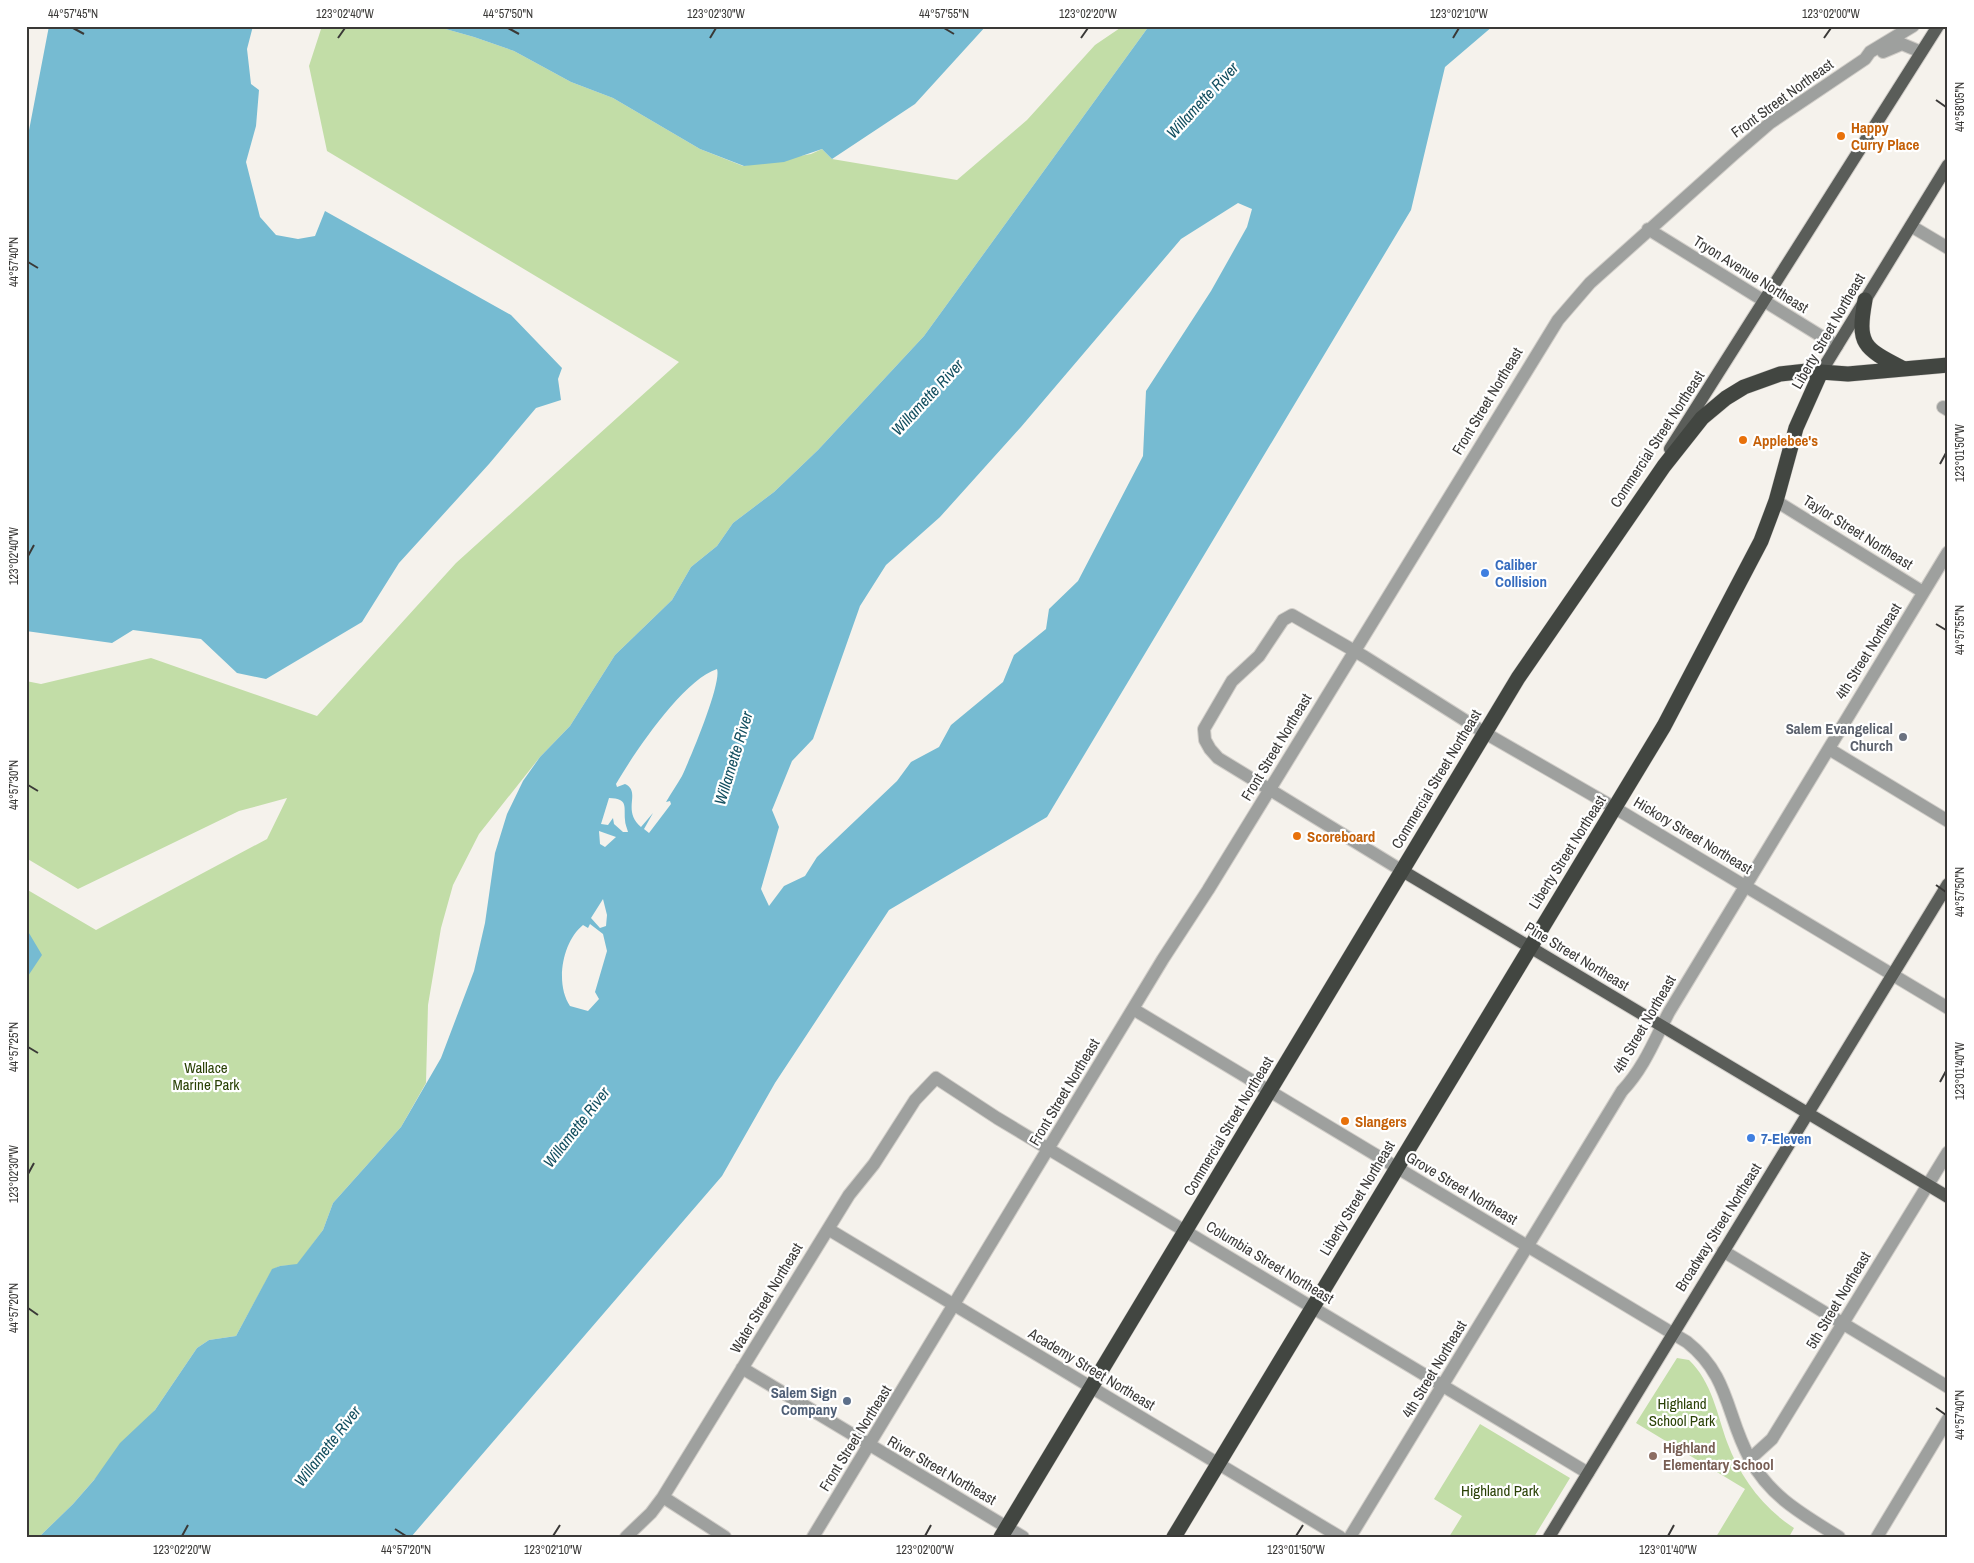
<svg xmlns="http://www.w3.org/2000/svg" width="1974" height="1563" font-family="'Archivo Narrow',sans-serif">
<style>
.green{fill:#c2dda7}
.water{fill:#76bbd2;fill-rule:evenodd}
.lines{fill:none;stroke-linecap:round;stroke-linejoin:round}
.minor-casing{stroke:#d0cdc8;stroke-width:14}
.major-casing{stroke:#d0cdc8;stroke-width:14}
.highway-casing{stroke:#d0cdc8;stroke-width:16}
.minor{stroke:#9ea09e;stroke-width:12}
.major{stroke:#5a5d59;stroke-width:12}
.highway{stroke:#424641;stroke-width:15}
.ticks{fill:none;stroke:#3a3937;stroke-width:2}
.food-dot{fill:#e8710a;stroke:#fff;stroke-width:2}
.shop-dot{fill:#3f7fe0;stroke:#fff;stroke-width:2}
.worship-dot{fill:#6b7280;stroke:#fff;stroke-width:2}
.service-dot{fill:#5c6f8a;stroke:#fff;stroke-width:2}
.education-dot{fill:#8d6e63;stroke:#fff;stroke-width:2}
.labels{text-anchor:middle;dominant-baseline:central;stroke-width:4.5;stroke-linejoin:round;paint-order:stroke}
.street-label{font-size:15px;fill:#3a3937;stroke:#fff}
.food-label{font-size:15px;font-weight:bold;fill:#c56008;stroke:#fff;text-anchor:start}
.shop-label{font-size:15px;font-weight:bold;fill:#366cbe;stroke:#fff;text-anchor:start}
.worship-label{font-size:15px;font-weight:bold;fill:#5b616d;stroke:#fff;text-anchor:end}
.park-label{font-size:15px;fill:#2a4106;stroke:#fff}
.service-label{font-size:15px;font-weight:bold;fill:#4e5e75;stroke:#fff;text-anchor:end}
.education-label{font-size:15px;font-weight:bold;fill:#785e54;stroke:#fff;text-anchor:start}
.water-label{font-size:16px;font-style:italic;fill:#124e5f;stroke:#fff}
.neatline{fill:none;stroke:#3a3937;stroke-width:2}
.ticks-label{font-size:12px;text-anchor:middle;fill:#3a3937}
</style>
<rect width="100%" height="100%" fill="#f5f2ec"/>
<path class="green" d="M322,26h113l39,11 40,14 57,31 42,16 87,51 43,17 68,-12 11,-5 10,10 125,21 70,-60 68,-75 28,-19h26l-225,310 -106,114 -44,42 -41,31 -16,23 -26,21 -19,33 -57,55 -45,71 -30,31 -61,77 -26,51 -12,43 -13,77 -2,78 -25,44 -68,76 -10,27 -26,35 -17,1 -8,4 -36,66 -27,4 -12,8 -42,62 -82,94 -34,33h-13v-648l70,41 171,-91 20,-41 -48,13 -161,78 -52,-31v-177l15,3 110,-26 166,58 139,-153 223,-201 -352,-211 -18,-85z
M1677,1358l12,2c23,22 28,54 38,82 13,35 36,66 67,86l-5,9h-73l29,-48 -109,-66z
M1480,1424l90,54 -36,59h-85l13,-21 -28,-17z"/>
<path class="water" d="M49,26h204l-6,23 4,35 8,6 -3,36 -10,36 14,55 16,18 22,4 17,-3 10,-25 186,104 51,53 -4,11 3,21 -25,8 -47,56 -90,99 -37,59 -96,57 -29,-6 -36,-34 -68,-9 -21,13 -86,-12v-485z
M435,26h551l-71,78 -83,55 -10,-10 -38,13 -40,4 -44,-17 -87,-51 -42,-16 -57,-31 -40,-14z
M1149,26h344l-48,41 -34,143 -364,607 -158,93 -114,173 -53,93 -311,361h-372l34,-33 21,-24 26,-37 35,-33 42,-62 12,-8 27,-4 36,-67 8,-3 17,-2 26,-34 10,-27 68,-76 40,-69 33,-87 11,-48 10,-70 12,-39 16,-33 17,-24 30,-31 45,-71 57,-55 19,-33 26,-21 16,-23 41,-31 44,-42 106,-114zM1238,203l14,6 -5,18 -36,64 -65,100 -3,65 -65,125 -29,28 -3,20 -32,26 -11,27 -52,43 -12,22 -28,15 -14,19 -80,76 -12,19 -21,10 -15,20 -8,-17 18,-62 -7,-17 20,-49 21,-22 47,-133 26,-41 54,-48 81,-90 160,-188zM717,669c5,14 -27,90 -35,107 -5,9 -11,17 -16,26l4,-1 1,3 -22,29 -5,-4 9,-16 -12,14c-20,-17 1,-35 -16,-43l-8,3 -1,-3c18,-31 67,-104 101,-115zM609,798c19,1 15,7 16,22 0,4 2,8 3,12h-5l-9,-8 -1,-6 -5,7 -7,-1zM599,831l17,6 -11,10 -5,-3zM603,899l4,16 -1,11 -6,2 -9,-10zM590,924l13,10 4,17 -12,41 4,7 -11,12 -18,-5c-15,-22 -8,-64 13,-81l5,3z
M26,928l16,27 -16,24z"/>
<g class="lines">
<defs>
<path id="minor" d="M1883,52l19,-8 19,8
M1911,226l37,22
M1648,229l189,117
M1943,407l5,3
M1776,501l147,91
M1829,749l119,72
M1401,870l-183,-112 -8,-9 -5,-9 -1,-11 28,-48 27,-25 24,-36 9,-5 73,42 120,76 130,75 333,200
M1133,1009l554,333c43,34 39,74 63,117 20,38 54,56 89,78
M828,1229l512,308
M1723,1251l225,136
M742,1368l281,169
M1750,1459l22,-20 176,-287
M663,1497l62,40
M626,1537l25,-24 12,-16 186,-302 25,-31 41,-64 21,-22 61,40 591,355
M813,1537l350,-578 45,-69 350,-570 32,-37 144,-129 36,-31 95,-64 5,-7 43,-26
M1350,1537l272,-446c22,-23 33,-52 47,-79l279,-460
M1877,1537l71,-118"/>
<path id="major" d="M1821,372l127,-207
M1670,449l268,-423
M1401,870l547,327
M1549,1537l399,-653"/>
<path id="highway" d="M1865,300c-8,44 -2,48 37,68
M1001,1537l517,-859 146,-212 38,-48 24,-20 18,-11 36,-13 27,-3 41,3 100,-9
M1174,1537l490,-811 97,-185 15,-40 20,-73 25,-56"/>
</defs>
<use href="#minor" class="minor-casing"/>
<use href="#major" class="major-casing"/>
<use href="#highway" class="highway-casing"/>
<use href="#minor" class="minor"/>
<use href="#major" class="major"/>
<use href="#highway" class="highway"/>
</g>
<path class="ticks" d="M73,28l11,6M508,28l11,6M944,28l10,6M338,38l7,-10M710,38l6,-10M1081,38l7,-10M1453,38l6,-10M1824,38l7,-10M1936,100l10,7M28,262l10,6M1940,464l6,-11M28,556l6,-11M1936,624l10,6M28,785l10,6M1936,885l10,7M28,1047l10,6M1940,1082l6,-11M28,1174l6,-11M28,1308l10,7M1936,1408l10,7M395,1529l11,7M182,1536l6,-11M553,1536l7,-11M925,1536l6,-11M1296,1536l7,-11M1668,1536l6,-11"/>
<g class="food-dot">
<circle cx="1841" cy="136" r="5"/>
<circle cx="1743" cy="440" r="5"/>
<circle cx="1297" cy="836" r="5"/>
<circle cx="1345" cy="1121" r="5"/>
</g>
<g class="shop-dot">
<circle cx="1485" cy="573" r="5"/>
<circle cx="1751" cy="1138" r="5"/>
</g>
<circle class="worship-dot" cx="1903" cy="737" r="5"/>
<circle class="service-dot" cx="847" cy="1401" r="5"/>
<circle class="education-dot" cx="1653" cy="1456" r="5"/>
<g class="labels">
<g class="street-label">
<text transform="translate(1782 98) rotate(-36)">Front Street Northeast</text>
<text transform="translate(1751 274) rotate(32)">Tryon Avenue Northeast</text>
<text transform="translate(1828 331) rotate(-60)">Liberty Street Northeast</text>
<text transform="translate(1487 401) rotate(-59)">Front Street Northeast</text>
<text transform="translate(1657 439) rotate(-57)">Commercial Street Northeast</text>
<text transform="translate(1858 532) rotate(32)">Taylor Street Northeast</text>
<text transform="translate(1868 651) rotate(-58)">4th Street Northeast</text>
<text transform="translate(1276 747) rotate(-59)">Front Street Northeast</text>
<text transform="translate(1436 779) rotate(-59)">Commercial Street Northeast</text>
<text transform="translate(1693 835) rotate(31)">Hickory Street Northeast</text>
<text transform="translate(1567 852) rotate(-58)">Liberty Street Northeast</text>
<text transform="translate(1577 956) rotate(31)">Pine Street Northeast</text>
<text transform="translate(1644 1024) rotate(-60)">4th Street Northeast</text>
<text transform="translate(1064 1092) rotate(-59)">Front Street Northeast</text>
<text transform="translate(1228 1126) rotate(-59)">Commercial Street Northeast</text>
<text transform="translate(1462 1188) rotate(31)">Grove Street Northeast</text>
<text transform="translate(1357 1198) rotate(-59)">Liberty Street Northeast</text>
<text transform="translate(1718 1227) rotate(-58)">Broadway Street Northeast</text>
<text transform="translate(1270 1262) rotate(31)">Columbia Street Northeast</text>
<text transform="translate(766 1298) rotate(-59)">Water Street Northeast</text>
<text transform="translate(1838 1300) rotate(-59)">5th Street Northeast</text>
<text transform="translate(1092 1369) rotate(31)">Academy Street Northeast</text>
<text transform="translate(1434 1369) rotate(-59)">4th Street Northeast</text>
<text transform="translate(855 1438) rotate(-58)">Front Street Northeast</text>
<text transform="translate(942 1470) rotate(30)">River Street Northeast</text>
</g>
<g class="food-label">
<text x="1851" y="127">Happy<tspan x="1851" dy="17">Curry Place</tspan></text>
<text x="1753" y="440">Applebee's</text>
<text x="1307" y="836">Scoreboard</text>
<text x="1355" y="1121">Slangers</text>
</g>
<g class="shop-label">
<text x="1495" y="564">Caliber<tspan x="1495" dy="17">Collision</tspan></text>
<text x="1761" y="1138">7-Eleven</text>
</g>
<g class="worship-label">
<text x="1893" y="728">Salem Evangelical<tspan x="1893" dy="17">Church</tspan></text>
</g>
<g class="park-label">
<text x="206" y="1067">Wallace<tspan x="206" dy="17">Marine Park</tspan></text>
<text x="1682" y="1403">Highland<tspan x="1682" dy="17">School Park</tspan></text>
<text x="1500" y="1490">Highland Park</text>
</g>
<g class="service-label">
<text x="837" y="1392">Salem Sign<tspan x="837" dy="17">Company</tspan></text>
</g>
<g class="education-label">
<text x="1663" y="1447">Highland<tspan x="1663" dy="17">Elementary School</tspan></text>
</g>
<g class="water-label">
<text transform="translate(1202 100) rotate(-47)">Willamette River</text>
<text transform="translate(927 397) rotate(-47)">Willamette River</text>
<text transform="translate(733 758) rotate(-73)">Willamette River</text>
<text transform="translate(576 1127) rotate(-52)">Willamette River</text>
<text transform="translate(327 1446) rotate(-52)">Willamette River</text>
</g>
</g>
<rect width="1974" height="1563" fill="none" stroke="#ffffff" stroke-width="55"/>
<rect x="28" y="28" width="1918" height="1508" class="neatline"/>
<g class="ticks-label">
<text x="73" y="18">44°57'45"N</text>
<text x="345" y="18">123°02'40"W</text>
<text x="508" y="18">44°57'50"N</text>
<text x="716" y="18">123°02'30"W</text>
<text x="944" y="18">44°57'55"N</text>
<text x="1088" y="18">123°02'20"W</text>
<text x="1459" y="18">123°02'10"W</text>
<text x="1831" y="18">123°02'00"W</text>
<text transform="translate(1960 107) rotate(-90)" y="4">44°58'05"N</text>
<text transform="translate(14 262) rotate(-90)" y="4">44°57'40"N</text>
<text transform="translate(1960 453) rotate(-90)" y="4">123°01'50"W</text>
<text transform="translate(14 556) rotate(-90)" y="4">123°02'40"W</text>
<text transform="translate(1960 630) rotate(-90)" y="4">44°57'55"N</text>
<text transform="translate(14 785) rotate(-90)" y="4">44°57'30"N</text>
<text transform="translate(1960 892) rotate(-90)" y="4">44°57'50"N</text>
<text transform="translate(14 1047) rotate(-90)" y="4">44°57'25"N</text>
<text transform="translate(1960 1071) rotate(-90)" y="4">123°01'40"W</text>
<text transform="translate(14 1174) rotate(-90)" y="4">123°02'30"W</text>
<text transform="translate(14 1308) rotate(-90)" y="4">44°57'20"N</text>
<text transform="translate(1960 1415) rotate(-90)" y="4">44°57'40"N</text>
<text x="182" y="1554">123°02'20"W</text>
<text x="406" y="1554">44°57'20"N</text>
<text x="553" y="1554">123°02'10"W</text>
<text x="925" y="1554">123°02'00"W</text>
<text x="1296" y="1554">123°01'50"W</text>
<text x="1668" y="1554">123°01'40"W</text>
</g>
</svg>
